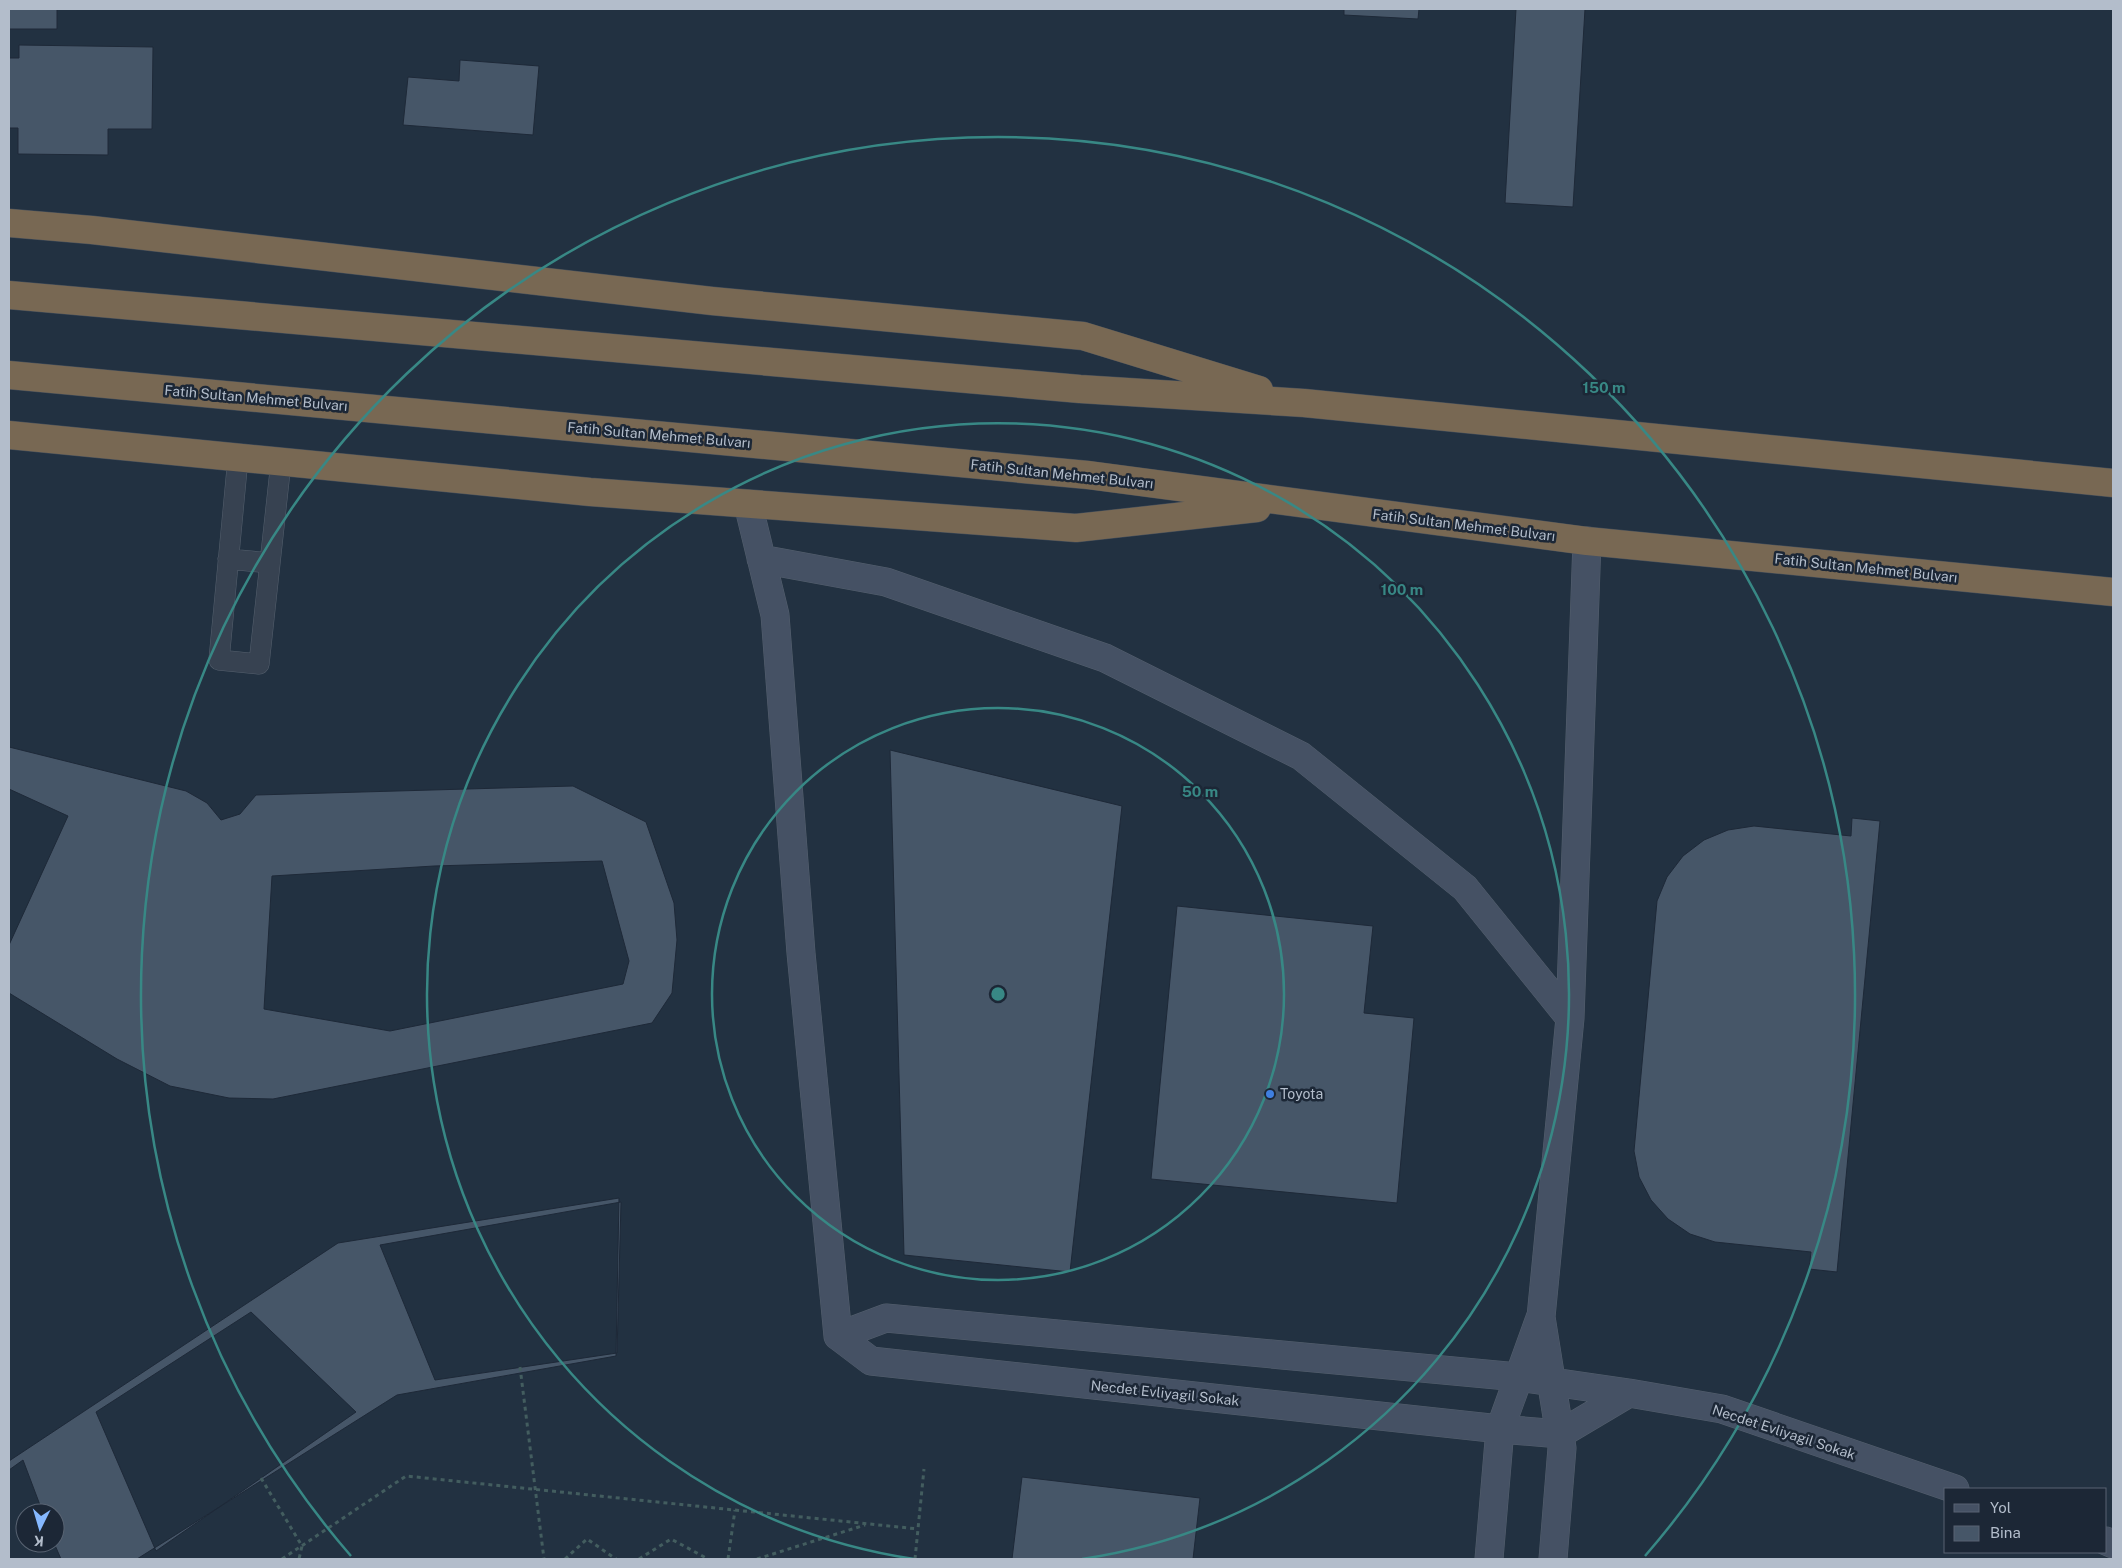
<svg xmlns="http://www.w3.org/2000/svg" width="2122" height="1568" font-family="'Public Sans',sans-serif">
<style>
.building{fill:#465668;stroke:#1e2938;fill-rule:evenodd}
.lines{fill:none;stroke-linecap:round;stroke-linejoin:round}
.lane-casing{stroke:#55606e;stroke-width:21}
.secondary-casing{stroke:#55606e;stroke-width:29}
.highway-casing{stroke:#424d5b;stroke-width:29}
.path{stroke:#435d5f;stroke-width:3;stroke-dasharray:4 4;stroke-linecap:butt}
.lane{stroke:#374251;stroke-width:20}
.secondary{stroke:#455164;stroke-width:28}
.highway{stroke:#786853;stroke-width:28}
.ring{fill:none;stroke:#388885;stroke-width:2.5}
.shop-dot{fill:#3f7fe0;stroke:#1c2736;stroke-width:2}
.labels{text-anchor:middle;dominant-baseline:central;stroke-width:5;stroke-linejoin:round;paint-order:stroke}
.street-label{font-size:14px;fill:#b3bdcb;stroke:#1c2736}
.poi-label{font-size:14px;fill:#b3bdcb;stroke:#1c2736;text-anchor:start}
.centre{fill:#388885;stroke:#1c2736;stroke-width:2.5}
.ring-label{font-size:15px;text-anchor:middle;font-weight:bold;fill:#388885;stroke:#1c2736;stroke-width:5;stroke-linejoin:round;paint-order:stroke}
</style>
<rect width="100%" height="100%" fill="#223141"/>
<path class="building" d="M9,9h48v20h-48z
M1344,9h75l-1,10 -74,-4z
M1516,9h69l-12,198 -68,-4z
M19,45l134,2 -1,82h-44v26l-90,-1v-26h-9v-70h10z
M460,60l79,6 -6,69 -130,-10 5,-48 51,4z
M9,747l177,44 21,12 14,17 19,-6 16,-19 317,-9 73,36 28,81 3,37 -5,53 -20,30 -379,76 -44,-1 -59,-12 -53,-27 -108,-66z
M890,750l232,56 -52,466 -166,-17z
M9,789l59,27 -59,129z
M1852,818l28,3 -43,451 -28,-3 2,-17 -96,-10 -25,-8 -22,-15 -17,-19 -12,-23 -5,-26 23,-250 10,-24 16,-21 21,-16 24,-10 26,-4 97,10z
M602,861l27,100 -6,23 -233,47 -126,-22 8,-133 162,-10z
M1177,906l196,20 -9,87 50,5 -17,185 -246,-24z
M619,1198l-3,158 -219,39 -260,164h-128v-98l329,-218zM25,1513h30v30h-30z
M621,1202l-4,151 -182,27 -55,-135z
M251,1312l105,100 -200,139 -60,-139z
M23,1460l20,53h-18v30h29l7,16h-52v-89z
M1022,1477l178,21 -7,61h-181z"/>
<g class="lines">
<defs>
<path id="lane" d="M238,458l-19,202 40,4 22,-202
M228,559l42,4"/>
<path id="secondary" d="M748,504l27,111 26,338 37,383
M761,559l125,23 219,76 196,98 164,132 105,130
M838,1336l33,25 629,68 60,5 69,-41 93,16 233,80
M838,1336l48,-18 632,59 111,16
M2106,1541l7,3
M1489,1559l11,-130 40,-111
M1553,1559l9,-111 -21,-131 29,-299 17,-477"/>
<path id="highway" d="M9,223l83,7 620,71 371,35 176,54
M9,295l1071,94 224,14 809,80
M9,375l1079,100 499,66 526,51
M9,435l581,57 486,36 181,-20"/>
</defs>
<use href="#lane" class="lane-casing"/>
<use href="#secondary" class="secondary-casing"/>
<use href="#highway" class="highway-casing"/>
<path class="path" d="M520,1367l24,192
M261,1478l41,68 -3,13
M282,1559l124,-83 512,53
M565,1559l22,-20 29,20
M639,1559l32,-20 37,20
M728,1559l7,-49
M757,1559l108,-34
M915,1559l9,-90"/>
<use href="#lane" class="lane"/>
<use href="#secondary" class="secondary"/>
<use href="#highway" class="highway"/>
</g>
<g class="ring">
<circle cx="998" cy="994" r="286"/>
<path d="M914 1559A571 571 0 1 1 1082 1559"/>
<path d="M351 1556A857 857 0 1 1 1645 1556"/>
</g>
<circle class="shop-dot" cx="1270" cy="1094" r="5"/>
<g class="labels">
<g class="street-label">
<text transform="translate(256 398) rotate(5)">Fatih Sultan Mehmet Bulvarı</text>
<text transform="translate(659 435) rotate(5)">Fatih Sultan Mehmet Bulvarı</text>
<text transform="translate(1062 474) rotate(6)">Fatih Sultan Mehmet Bulvarı</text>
<text transform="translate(1464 525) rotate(7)">Fatih Sultan Mehmet Bulvarı</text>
<text transform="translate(1866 568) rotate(6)">Fatih Sultan Mehmet Bulvarı</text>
<text transform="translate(1165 1393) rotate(6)">Necdet Evliyagil Sokak</text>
<text transform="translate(1784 1432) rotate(18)">Necdet Evliyagil Sokak</text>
</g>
<g class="poi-label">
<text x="1280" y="1094">Toyota</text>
</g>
</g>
<circle cx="998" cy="994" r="8" class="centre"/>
<g class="ring-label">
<text x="1604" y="393">150 m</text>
<text x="1402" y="595">100 m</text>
<text x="1200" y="797">50 m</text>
</g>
<rect width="2122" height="1568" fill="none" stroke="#b3bdcb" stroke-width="20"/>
<rect x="1944" y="1488" width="162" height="65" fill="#1c2736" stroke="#586372"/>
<rect x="1954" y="1504" width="25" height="8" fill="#455164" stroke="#586372"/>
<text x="1990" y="1513" font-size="15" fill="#b3bdcb">Yol</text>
<rect x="1954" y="1526" width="25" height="15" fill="#465668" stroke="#586372"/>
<text x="1990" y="1538" font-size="15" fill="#b3bdcb">Bina</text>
<g transform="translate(40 1528) rotate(185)"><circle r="24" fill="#1c2736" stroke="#586372"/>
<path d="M0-4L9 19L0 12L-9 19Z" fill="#85b8ff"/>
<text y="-8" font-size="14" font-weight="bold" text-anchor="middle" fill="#b3bdcb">K</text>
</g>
</svg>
